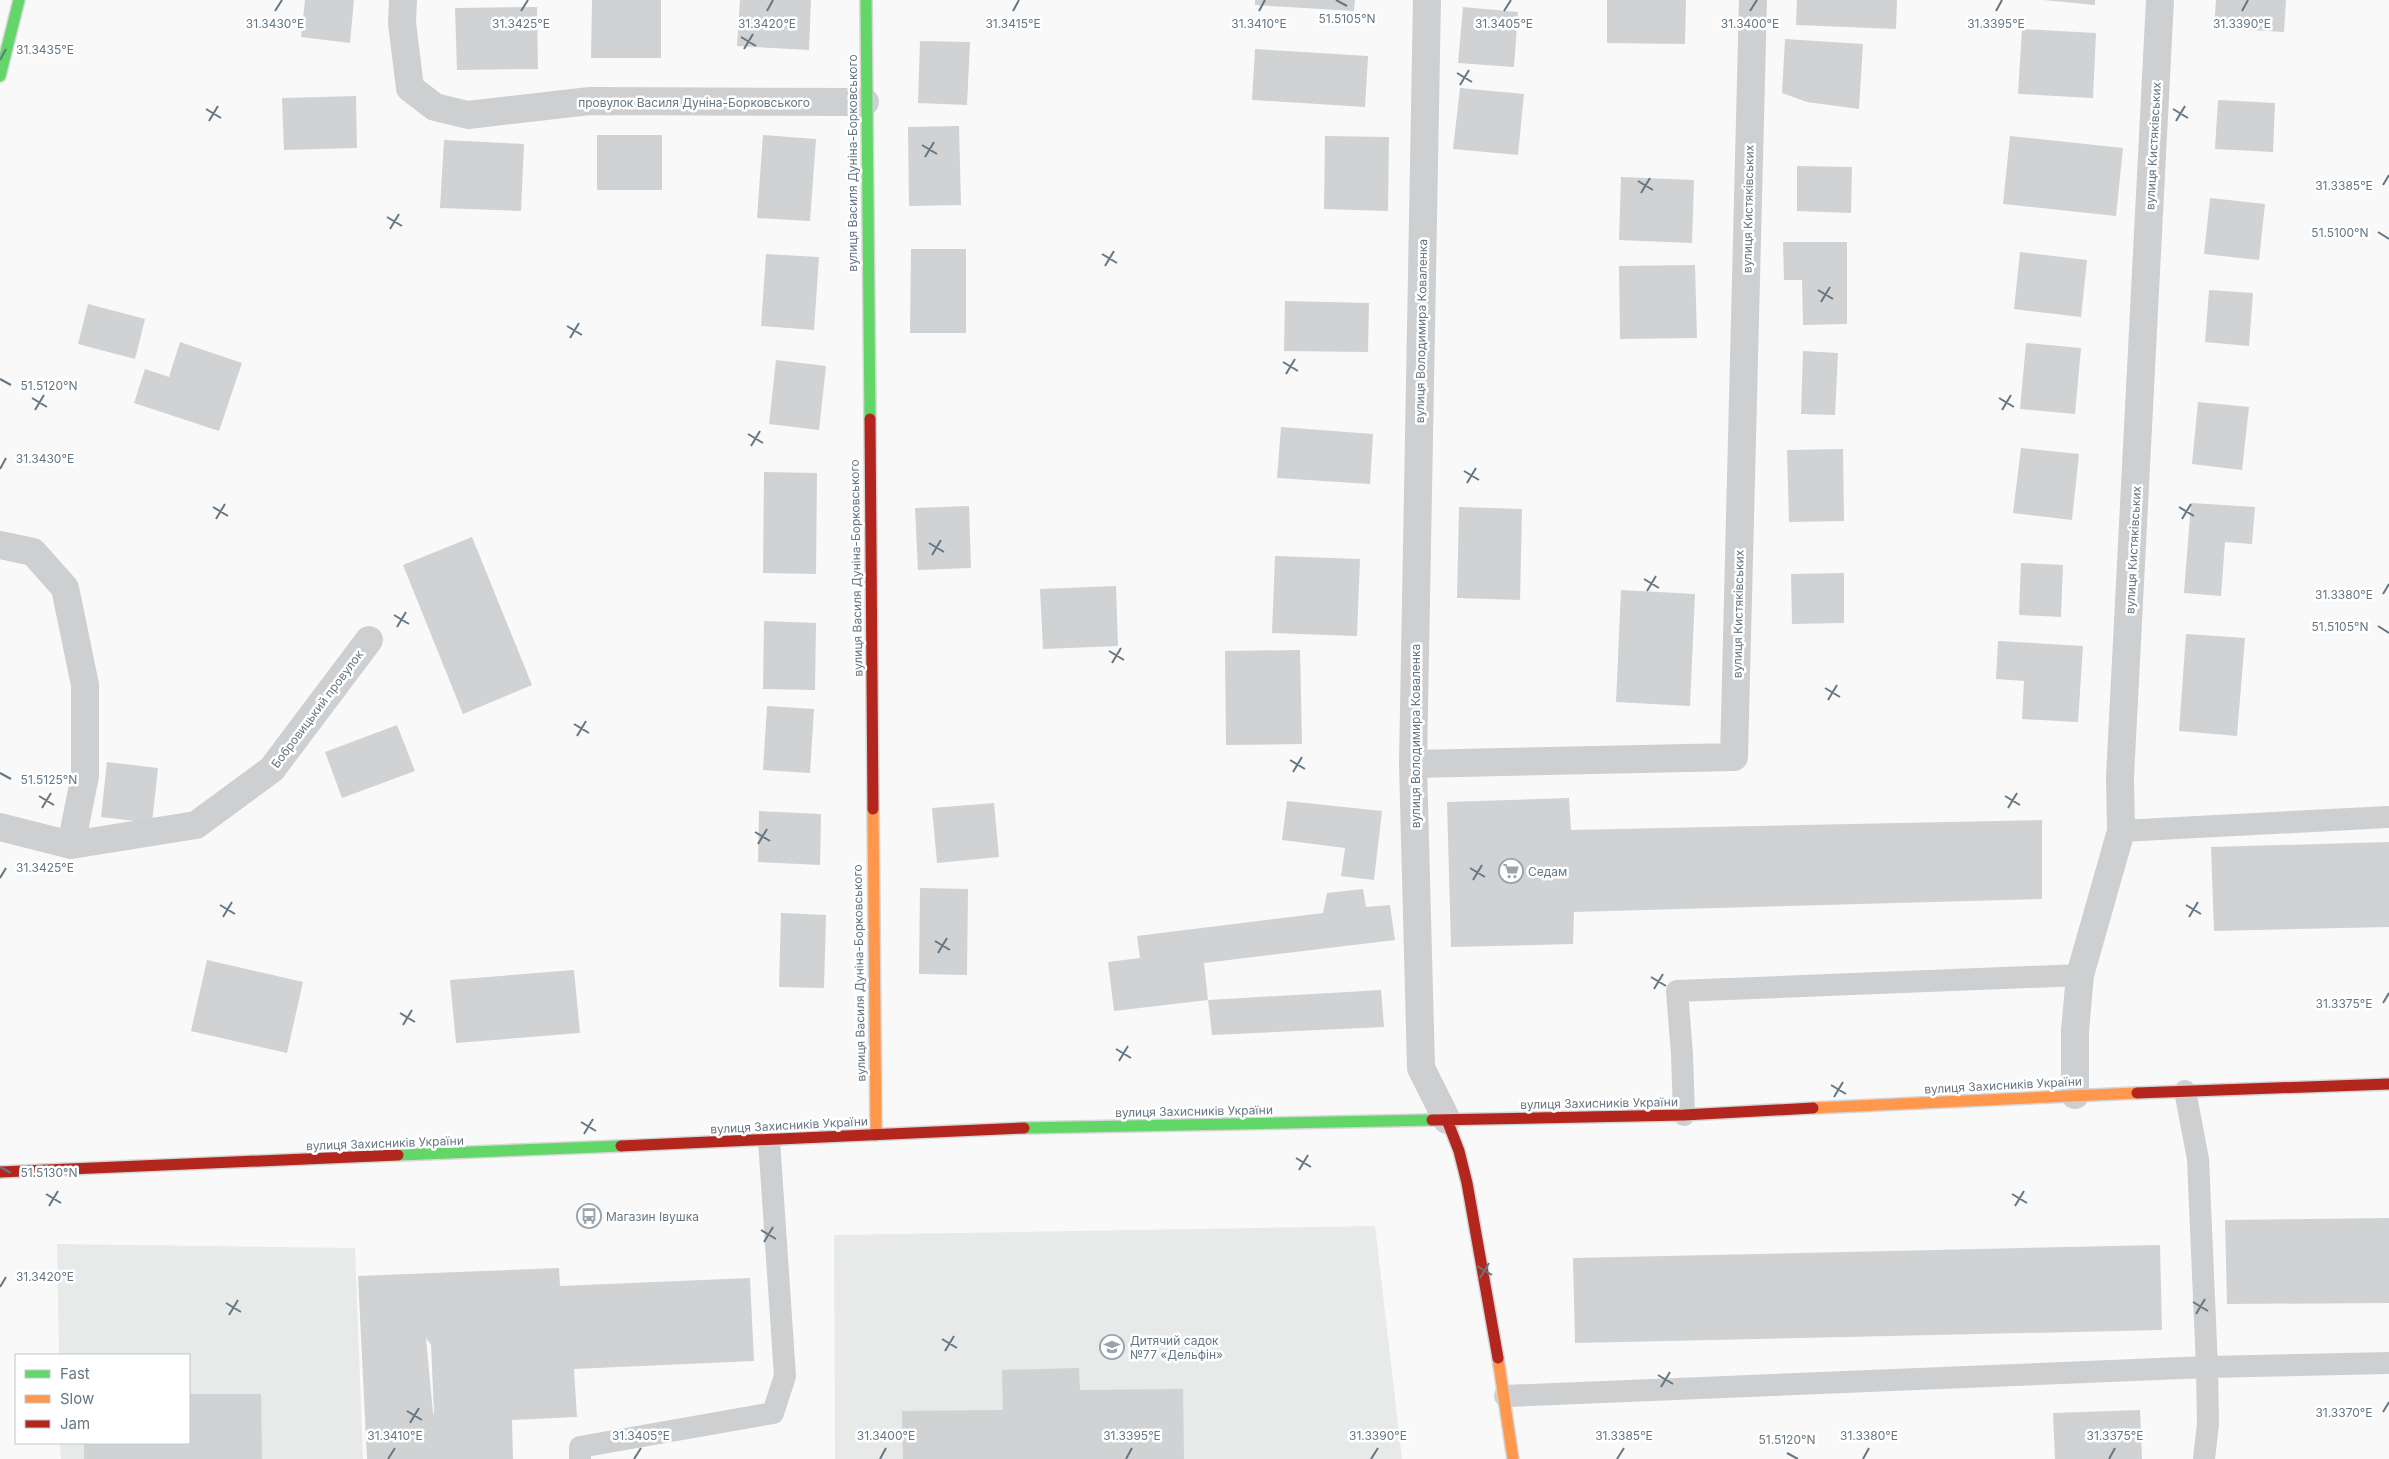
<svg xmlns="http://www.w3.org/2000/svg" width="2389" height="1459" font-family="Inter,sans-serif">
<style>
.built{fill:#e8e9e9}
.building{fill:#d0d2d3;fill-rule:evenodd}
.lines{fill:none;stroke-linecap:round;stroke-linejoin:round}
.fast-casing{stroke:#d5d6d7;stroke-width:14}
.slow-casing{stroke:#d5d6d7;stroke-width:14}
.jam-casing{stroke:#d5d6d7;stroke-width:14}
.lane{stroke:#cecfd0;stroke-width:22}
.street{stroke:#cecfd0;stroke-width:28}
.fast{stroke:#63d668;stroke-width:11}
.slow{stroke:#ff974d;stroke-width:11}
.jam{stroke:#b3261e;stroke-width:11}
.ticks{fill:none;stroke:#657683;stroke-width:2}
.labels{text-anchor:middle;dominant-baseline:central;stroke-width:5;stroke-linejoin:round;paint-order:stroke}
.street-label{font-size:12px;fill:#657683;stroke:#fff}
.poi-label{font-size:12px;fill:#657683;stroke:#fff;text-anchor:start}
.ticks-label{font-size:12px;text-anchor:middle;fill:#657683;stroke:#fff;stroke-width:5;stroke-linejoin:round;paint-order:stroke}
</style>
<rect width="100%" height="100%" fill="#f9f9f9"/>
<path class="built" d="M1375,1226l27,233h-567l-1,-224z
M57,1244l298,4 8,211h-302l-1,-16h129v-88h-130z"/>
<path class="building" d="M305,0h49l-4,43 -49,-6z
M592,0h69v58h-70z
M740,0h71l-2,50 -72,-4z
M1255,0h100l-1,11 -99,-6z
M1607,0h79l-1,44 -78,-1z
M1797,0h100l-1,29 -100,-4z
M2043,0h52v5z
M2216,0h70l-2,32 -70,-4z
M537,7l1,62 -81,1 -2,-62z
M1463,7l55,5 -4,55 -56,-4z
M2022,29l74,4 -3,65 -75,-4z
M1785,39l78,5 -4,65 -52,-7 -25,-9z
M920,41l50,1 -3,63 -49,-2z
M1255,49l113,7 -3,51 -113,-7z
M1460,88l64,6 -6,61 -65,-6z
M356,96l1,52 -73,2 -2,-52z
M2218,100l57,3 -2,49 -58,-3z
M959,126l2,79 -52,1 -1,-79z
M597,135h65v55h-65z
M763,135l53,4 -6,82 -53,-3z
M1325,136l64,1 -1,74 -64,-2z
M2010,136l113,12 -7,68 -113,-12z
M444,140l80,4 -3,67 -81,-3z
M1797,166l55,1 -1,46 -54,-2z
M1621,177l73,3 -2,63 -73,-3z
M2210,198l55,6 -6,56 -55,-6z
M1783,242h64v82l-44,1 -1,-45h-18z
M911,249h55v84h-56z
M2020,252l67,8 -6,57 -67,-8z
M766,254l53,3 -5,73 -53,-4z
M1695,265l2,73 -77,1 -1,-73z
M2209,290l44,3 -4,53 -44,-4z
M1285,301l84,2 -1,49 -84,-1z
M88,304l57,15 -10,40 -57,-15z
M180,342l62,21 -23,68 -85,-28 11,-34 24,8z
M2026,343l55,5 -6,66 -55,-5z
M1803,351l35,2 -3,62 -34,-1z
M776,360l50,6 -7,64 -50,-6z
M2198,402l51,5 -7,63 -50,-6z
M1281,427l92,7 -3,50 -93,-6z
M2021,448l58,6 -7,66 -59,-7z
M1843,449l1,72 -55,1 -2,-72z
M764,472l53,1 -1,101 -53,-1z
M2191,503l64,4 -3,37 -27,-2 -4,54 -37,-3z
M969,506l2,62 -53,2 -3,-62z
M1459,507l63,2 -2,91 -63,-2z
M472,537l60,148 -69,29 -60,-149z
M1275,556l85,3 -3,77 -85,-3z
M2021,563l42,2 -2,52 -42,-2z
M1844,573v50l-52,1 -1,-50z
M1116,586l2,60 -75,3 -3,-60z
M1621,590l74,4 -5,112 -74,-4z
M764,621l52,2 -1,67 -52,-1z
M2186,634l59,4 -8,98 -58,-5z
M1998,641l85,5 -5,76 -56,-3 2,-38 -28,-2z
M1300,650l2,94 -76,1 -1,-94z
M767,706l47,3 -4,64 -47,-3z
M397,725l18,46 -73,27 -17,-46z
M107,762l51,6 -6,55 -51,-6z
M1569,798l2,32 471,-10v79l-468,13 -1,32 -122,3 -4,-145z
M1287,801l95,10 -8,69 -33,-4 4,-28 -63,-8z
M994,803l5,54 -62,6 -5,-55z
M759,811l62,3 -1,51 -62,-3z
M2389,842v85l-175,4 -3,-84z
M920,888l48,1 -1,86 -48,-1z
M1363,889l3,18 24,-2 5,35 -191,23 4,37 -94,11 -6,-49 32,-4 -3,-22 186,-23 4,-20z
M781,913l45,2 -2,73 -45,-1z
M207,960l96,22 -16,71 -96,-22z
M574,970l6,63 -124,10 -6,-63z
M1381,990l3,37 -172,8 -4,-35z
M2389,1218v85l-162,1 -2,-84z
M2160,1245l2,85 -587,13 -2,-85z
M559,1268l1,18 190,-8 4,83 -180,8 3,48 -65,3 1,39h-146l-9,-183zM426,1338l5,7 3,68h-1z
M1079,1368l1,22 103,-1 1,70h-281l-1,-48 101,-1 -1,-40z
M189,1394h72l1,65h-178v-16h105z
M2140,1410l2,49h-87l-2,-46z"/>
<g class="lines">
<defs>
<path id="fast" d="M866,0l4,419
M0,76l19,-76
M1024,1128l408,-8
M398,1155l223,-9"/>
<path id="slow" d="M873,809l3,326
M1813,1108l324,-15
M1498,1358l15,101"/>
<path id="jam" d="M870,419l3,390
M2137,1093l252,-9
M1432,1120l252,-5 129,-7
M1447,1120l12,31 8,32 31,175
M621,1146l403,-18
M0,1172l398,-17"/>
</defs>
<use href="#fast" class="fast-casing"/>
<use href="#slow" class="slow-casing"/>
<use href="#jam" class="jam-casing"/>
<path class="lane" d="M2121,831l268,-14
M2185,1091l13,68 9,208 1,57 -4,35
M1684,1115l-2,-61 -5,-63 403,-16
M1505,1396l702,-29 182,-4
M580,1459v-12l193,-34 12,-37 -16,-236"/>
<path class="street" d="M403,0l-1,23 8,65 25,19 33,8 122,-14 275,1
M1427,0l-14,764 8,304 26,52
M0,545l33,7 32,36 20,97v91l-14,69
M1413,764l321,-7 19,-757
M0,827l71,18 125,-20 76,-56 97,-129
M2075,1095v-64l5,-56 41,-144 -1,-54 40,-777"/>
<use href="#fast" class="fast"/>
<use href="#slow" class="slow"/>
<use href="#jam" class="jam"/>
</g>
<path class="ticks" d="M1336,0l11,6M275,11l7,-11M521,11l7,-11M767,11l6,-11M1013,11l6,-11M1259,11l6,-11M1504,11l7,-11M1750,11l7,-11M1996,11l6,-11M2242,11l6,-11M741,37l15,9M744,49l9,-15M0,60l6,-11M1457,73l15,9M1460,85l9,-15M206,109l15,9M2173,109l15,9M209,121l9,-15M2176,121l9,-15M922,145l15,9M925,157l9,-15M1638,181l15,9M2383,185l6,-10M1641,193l9,-15M387,217l15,9M390,229l9,-15M2378,232l11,7M1102,254l15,9M1105,266l9,-15M1818,290l15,9M1821,302l9,-15M567,326l15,9M570,338l9,-15M1283,362l15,9M1286,374l9,-15M0,379l11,6M32,398l15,9M1999,398l15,9M35,410l9,-15M2002,410l9,-15M748,434l15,9M751,446l9,-15M0,469l6,-11M1464,471l15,9M1467,483l9,-15M213,507l15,9M2179,507l15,9M216,519l9,-15M2182,519l9,-15M929,543l15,9M932,555l9,-15M1644,579l15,9M1647,591l9,-15M2383,594l6,-10M394,615l15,9M2378,626l11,7M397,627l9,-15M1109,651l15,9M1112,663l9,-15M1825,688l15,9M1828,700l9,-15M574,724l15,9M577,736l9,-15M1290,760l15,9M1293,772l9,-15M0,773l11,6M39,796l15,9M2005,796l15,9M42,808l9,-15M2008,808l9,-15M755,832l15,9M758,844l9,-15M1470,868l15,9M0,878l6,-10M1473,880l9,-15M220,905l15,9M2186,905l15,9M223,917l9,-15M2189,917l9,-15M935,941l15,9M938,953l9,-15M1651,977l15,9M1654,989l9,-15M2383,1003l6,-10M400,1013l15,9M403,1025l9,-15M1116,1049l15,9M1119,1061l9,-15M1831,1085l15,9M1834,1097l9,-15M581,1122l15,9M584,1134l9,-15M1296,1158l15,9M0,1167l11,6M1299,1170l9,-15M46,1194l15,9M2012,1194l15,9M49,1206l9,-15M2015,1206l9,-15M761,1230l15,9M764,1242l9,-15M1477,1266l15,9M1480,1278l9,-15M0,1287l6,-10M2193,1302l15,9M226,1303l15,9M2196,1314l9,-15M229,1315l9,-15M942,1339l15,9M945,1351l9,-15M1658,1375l15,9M1661,1387l9,-15M407,1411l15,9M2383,1412l6,-10M410,1423l9,-15M1787,1453l11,6M388,1459l7,-11M634,1459l7,-11M880,1459l6,-11M1126,1459l6,-11M1371,1459l7,-11M1617,1459l7,-11M1863,1459l6,-11M2109,1459l6,-11"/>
<defs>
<symbol id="supermarket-ring" viewBox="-11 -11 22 22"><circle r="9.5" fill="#fff" stroke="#99a4ac" stroke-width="1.5"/><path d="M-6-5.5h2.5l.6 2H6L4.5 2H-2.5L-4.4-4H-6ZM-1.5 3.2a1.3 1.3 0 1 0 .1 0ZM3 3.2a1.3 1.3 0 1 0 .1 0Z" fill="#99a4ac"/></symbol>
<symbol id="bus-ring" viewBox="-11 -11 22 22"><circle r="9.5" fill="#fff" stroke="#99a4ac" stroke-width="1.5"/><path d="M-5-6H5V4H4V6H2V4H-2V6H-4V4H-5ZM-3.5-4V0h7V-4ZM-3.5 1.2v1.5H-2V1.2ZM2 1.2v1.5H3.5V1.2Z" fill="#99a4ac"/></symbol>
<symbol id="school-ring" viewBox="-11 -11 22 22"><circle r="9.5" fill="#fff" stroke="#99a4ac" stroke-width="1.5"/><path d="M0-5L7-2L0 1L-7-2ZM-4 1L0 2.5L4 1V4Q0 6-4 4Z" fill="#99a4ac"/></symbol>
</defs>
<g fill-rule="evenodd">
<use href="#supermarket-ring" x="1497" y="857" width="28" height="28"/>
<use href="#bus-ring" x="575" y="1202" width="28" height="28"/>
<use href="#school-ring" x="1098" y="1333" width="28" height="28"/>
</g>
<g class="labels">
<g class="street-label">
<text x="694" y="102">провулок Василя Дуніна-Борковського</text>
<text transform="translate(2153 146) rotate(-87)">вулиця Кистяківських</text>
<text transform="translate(852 163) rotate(-90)">вулиця Василя Дуніна-Борковського</text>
<text transform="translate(1748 209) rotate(-89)">вулиця Кистяківських</text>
<text transform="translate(1421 331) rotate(-89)">вулиця Володимира Коваленка</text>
<text transform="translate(2133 550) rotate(-87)">вулиця Кистяківських</text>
<text transform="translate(856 568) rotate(-91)">вулиця Василя Дуніна-Борковського</text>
<text transform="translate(1738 614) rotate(-89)">вулиця Кистяківських</text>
<text transform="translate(317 709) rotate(-53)">Бобровицький провулок</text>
<text transform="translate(1415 736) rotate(-90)">вулиця Володимира Коваленка</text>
<text transform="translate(859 973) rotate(-91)">вулиця Василя Дуніна-Борковського</text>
<text transform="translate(2003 1085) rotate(-3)">вулиця Захисників України</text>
<text transform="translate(1599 1103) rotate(-1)">вулиця Захисників України</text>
<text transform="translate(1194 1111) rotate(-1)">вулиця Захисників України</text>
<text transform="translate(789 1125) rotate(-3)">вулиця Захисників України</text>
<text transform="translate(385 1143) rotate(-2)">вулиця Захисників України</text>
</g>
<g class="poi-label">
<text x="1528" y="871">Седам</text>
<text x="606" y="1216">Магазин Івушка</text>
<text x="1130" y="1340">Дитячий садок<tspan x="1130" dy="14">№77 «Дельфін»</tspan></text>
</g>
</g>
<g class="ticks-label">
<text x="1347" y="23">51.5105°N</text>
<text x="275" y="28">31.3430°E</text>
<text x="521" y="28">31.3425°E</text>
<text x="767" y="28">31.3420°E</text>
<text x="1013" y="28">31.3415°E</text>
<text x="1259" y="28">31.3410°E</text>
<text x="1504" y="28">31.3405°E</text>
<text x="1750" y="28">31.3400°E</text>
<text x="1996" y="28">31.3395°E</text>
<text x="2242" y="28">31.3390°E</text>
<text x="45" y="54">31.3435°E</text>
<text x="2344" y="190">31.3385°E</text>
<text x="2340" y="237">51.5100°N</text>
<text x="49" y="390">51.5120°N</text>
<text x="45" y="463">31.3430°E</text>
<text x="2344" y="599">31.3380°E</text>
<text x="2340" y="631">51.5105°N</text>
<text x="49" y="784">51.5125°N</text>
<text x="45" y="872">31.3425°E</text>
<text x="2344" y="1008">31.3375°E</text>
<text x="49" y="1177">51.5130°N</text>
<text x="45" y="1281">31.3420°E</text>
<text x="2344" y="1417">31.3370°E</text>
<text x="395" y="1440">31.3410°E</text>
<text x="641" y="1440">31.3405°E</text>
<text x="886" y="1440">31.3400°E</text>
<text x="1132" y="1440">31.3395°E</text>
<text x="1378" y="1440">31.3390°E</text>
<text x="1624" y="1440">31.3385°E</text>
<text x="1869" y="1440">31.3380°E</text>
<text x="2115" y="1440">31.3375°E</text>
<text x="1787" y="1444">51.5120°N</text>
</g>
<rect x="15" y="1354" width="175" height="90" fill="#ffffff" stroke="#c1c8cd"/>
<rect x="25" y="1370" width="25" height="8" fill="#63d668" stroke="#c1c8cd"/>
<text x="60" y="1379" font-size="15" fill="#657683">Fast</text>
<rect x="25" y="1395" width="25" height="8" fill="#ff974d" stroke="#c1c8cd"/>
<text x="60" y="1404" font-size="15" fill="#657683">Slow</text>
<rect x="25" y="1420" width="25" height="8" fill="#b3261e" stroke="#c1c8cd"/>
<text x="60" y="1429" font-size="15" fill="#657683">Jam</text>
</svg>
